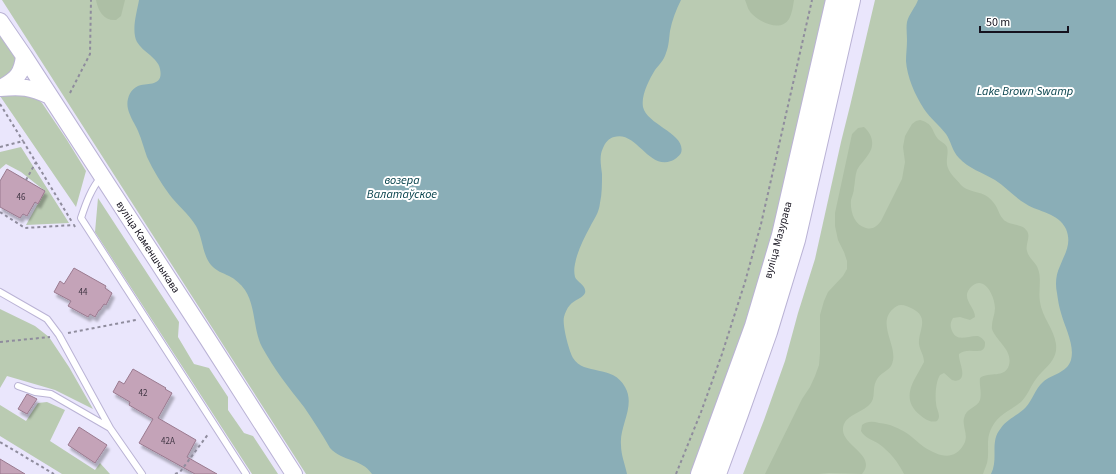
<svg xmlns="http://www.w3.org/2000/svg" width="1116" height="474" font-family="'Source Sans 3',sans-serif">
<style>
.green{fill:#bacbb2}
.forest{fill:#adbfa5}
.water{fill:#8aaeb7}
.building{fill:#c4a3b8;stroke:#9a7a8f;filter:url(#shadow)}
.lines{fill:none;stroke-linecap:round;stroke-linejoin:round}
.service-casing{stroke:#bab3d5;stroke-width:8}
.tertiary-casing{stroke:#bab3d5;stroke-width:18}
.secondary-casing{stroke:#bab3d5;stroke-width:20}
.path{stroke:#8f8c9d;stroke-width:2;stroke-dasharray:3 3;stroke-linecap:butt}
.service{stroke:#fff;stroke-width:6}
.tertiary{stroke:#fff;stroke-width:16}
.secondary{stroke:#fff;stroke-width:18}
.labels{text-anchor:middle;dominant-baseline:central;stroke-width:4;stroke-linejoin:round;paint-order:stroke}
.number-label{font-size:9px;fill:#413644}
.street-label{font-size:11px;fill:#15121e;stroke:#fff}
.water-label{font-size:12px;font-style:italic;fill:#06414b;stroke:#fff}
</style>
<defs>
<filter id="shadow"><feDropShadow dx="2.5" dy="4.5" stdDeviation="1" flood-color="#0004"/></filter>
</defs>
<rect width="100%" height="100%" fill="#eae6fc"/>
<path class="green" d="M2,0h827l-57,248 -80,226h-386z
M875,0h241v474h-373l21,-54 21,-59 13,-48 17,-54 26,-117 9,-36z
M0,35c8,9 17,20 17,32l-17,14z
M21,92l12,3 9,8 25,37 19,31 -10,36 -76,-111z
M21,147l48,76 -43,2 19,-34 -24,-19 -15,-8 -6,5v-17z
M98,198l81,124 -1,15 16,27 15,4 19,29v13l16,23 9,3 25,38h-26l-157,-242z
M0,309l35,17 14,11 20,30 24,42 -38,-19 -48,-14 -7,12z
M47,402l18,8 -15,31 45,29 5,-7 10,11h-48l-62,-38v-31l26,16 12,-18z"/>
<path class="forest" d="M96,0h29l-4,16 -5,4c-12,1 -18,-9 -20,-20z
M745,0h49c-1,6 -2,14 -5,19 -8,13 -28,4 -37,-5 -4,-4 -5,-9 -7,-14z
M920,120c14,4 11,10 18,19 3,3 7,4 9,8 2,7 -2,14 1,21 2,6 9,12 13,17 6,7 19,6 27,12 4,3 7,7 9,11 2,4 3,8 6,11 6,7 19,4 24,12 4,6 -2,14 0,20 2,8 9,11 11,18 4,10 0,22 2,33 2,15 14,27 16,42 2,17 -12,24 -20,35 -6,8 -8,16 -15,23 -10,8 -23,13 -29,25 -7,13 -2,23 -5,36 -1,4 -3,7 -4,11h-79c-6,-12 -14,-22 -25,-30 -6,-4 -14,-6 -18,-13l1,-6c5,-4 11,-4 17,-2 11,1 20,5 29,11 6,4 10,9 16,13 14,9 30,15 40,-3 5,-9 -2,-17 0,-26 2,-10 13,-10 16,-18 2,-7 -1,-15 0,-22 9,-7 25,1 29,-13 4,-15 -13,-24 -17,-36 -1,-7 3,-14 3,-21 0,-11 -10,-33 -23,-22 -13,12 3,20 3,31l-5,3 -10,-3 -7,1c-3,5 -3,8 -1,13 5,12 17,4 26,5 3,1 5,3 7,6 1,17 -16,3 -26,12 -1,7 8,21 0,26 -3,1 -4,1 -7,0 -3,-2 -5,-5 -8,-7l-4,2c-4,6 -5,20 -4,28 0,7 6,12 1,18 -7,2 -12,-2 -17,-6 -16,-13 -11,-27 -2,-42 2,-4 4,-7 6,-11 0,-7 -4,-11 -5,-18 -1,-13 11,-26 -6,-35 -4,-2 -8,-4 -12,-4 -3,0 -6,2 -8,4 -17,15 6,38 -1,55 -2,7 -12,8 -16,17 -4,8 0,17 -6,23 -9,10 -28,11 -27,27 2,16 34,25 19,43l-33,-1 -11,1h-53l37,-75 8,-12 5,-11 4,-11 1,-12v-38l4,-14 4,-9 15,-16 4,-7v-8l-3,-9 -6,-12 -3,-14v-13l17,-79 6,-6 6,-1c9,8 11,19 4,28 -3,5 -8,9 -11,15 -2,6 -2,12 -3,18 0,4 -2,8 -3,12 -1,11 3,25 15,28 7,2 11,-2 15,-7l21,-42 3,-17 -2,-15 2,-11 7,-12 4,-3z"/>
<path class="water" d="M139,0h542c-5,10 -9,20 -11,31 -1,7 -1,15 -4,22 -2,7 -7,12 -11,17 -6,10 -14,25 -12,37 4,18 44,27 38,46 -2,3 -6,7 -10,8 -22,9 -35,-31 -57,-24 -5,1 -9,6 -11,11 -4,8 -2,17 -1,26 0,10 0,20 -2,29 -1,10 -6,16 -10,24 -6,11 -13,25 -15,37 -1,4 -1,9 0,13 2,5 12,9 10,16 -2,5 -11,7 -15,12 -3,3 -5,8 -6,12 -2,8 5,34 9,41 11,18 40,6 52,29 11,19 -6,39 -4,58 0,10 4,19 6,29h-255c-11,-16 -29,-12 -42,-26 -8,-14 -17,-28 -26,-41 -15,-19 -30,-38 -42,-60 -9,-18 -6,-40 -17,-57 -4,-6 -10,-11 -16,-14 -6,-3 -13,-5 -18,-11 -9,-11 -8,-27 -15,-39 -8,-13 -19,-21 -27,-32 -8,-11 -16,-24 -22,-37 -3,-8 -5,-17 -9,-26 -3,-7 -8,-14 -10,-22 -2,-8 1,-19 10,-23 9,-3 26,1 22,-17 -1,-6 -6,-10 -10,-14 -5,-4 -10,-8 -13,-13 -6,-12 0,-30 2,-42z
M918,0h198v474h-125c8,-16 -2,-32 10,-46 6,-9 18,-13 25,-21 7,-8 9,-18 17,-25 9,-8 24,-9 28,-22 4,-15 -6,-32 -10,-47 -2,-6 -3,-13 -4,-20 -2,-9 -1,-19 3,-27 5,-13 12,-22 6,-37 -7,-16 -28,-17 -40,-25 -12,-7 -20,-17 -31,-24 -12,-7 -27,-12 -36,-22 -7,-7 -8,-17 -13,-24 -7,-9 -16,-16 -22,-25 -9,-14 -17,-32 -18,-48 0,-7 1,-14 1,-21 0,-6 -1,-12 0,-18 2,-8 8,-14 11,-22z"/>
<path class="building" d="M7,169l38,22 -7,13 -3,-2 -8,14 -4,-2 -3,4 -20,-11v-26z
M74,268l32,18 -1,2 7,5 -6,12 -2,-1 -4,6h-1l-4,7 -5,-3 -2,3 -20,-11 3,-5 -17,-9 6,-11 4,3z
M133,369l33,19 -1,1 7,4 -14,25 38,22 -9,17 30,17h-22l-56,-31 14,-24 -24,-14 1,-3 -17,-10 6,-11 5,3z
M27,394l10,5 -10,15 -9,-5z
M79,427l28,18 -12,18 -27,-18z
M0,459l25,15h-25z"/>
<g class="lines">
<defs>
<path id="service" d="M101,177c-10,12 -15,26 -20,41l165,256
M0,292l47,27 12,16 51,93
M18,386l17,6 16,2 59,34 32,46"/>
<path id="tertiary" d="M0,21l24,35 183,282 87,136
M0,88c22,-2 30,-1 50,8
M1,88c16,-9 21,-14 23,-32"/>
<path id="secondary" d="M700,474l54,-148 27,-91 54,-235
M717,474l22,-60 29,-82 28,-92 55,-240"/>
</defs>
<use href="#service" class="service-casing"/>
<use href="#tertiary" class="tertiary-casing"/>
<use href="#secondary" class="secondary-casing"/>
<path class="path" d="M70,93l20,-39 1,-54
M0,104l23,37
M0,147l23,-6 49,81
M26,180l10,-18
M0,212l25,16 49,-3 1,2
M68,333l68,-13
M0,342l50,-5
M0,442l54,32
M175,474l5,-2 29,-39
M676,474l25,-62 21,-58 23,-72 16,-58 51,-224"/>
<use href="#service" class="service"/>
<use href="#tertiary" class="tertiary"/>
<use href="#secondary" class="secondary"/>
</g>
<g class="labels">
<g class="number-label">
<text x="21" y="197">46</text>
<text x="83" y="292">44</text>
<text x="143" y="393">42</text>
<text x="168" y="441">42А</text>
</g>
<g class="street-label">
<text transform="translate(778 240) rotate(-75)">вуліца Мазурава</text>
<text transform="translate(148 247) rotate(57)">вуліца Каменшчыкава</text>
</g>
<g class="water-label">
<text x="1025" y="91">Lake Brown Swamp</text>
<text x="402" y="180">возера<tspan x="402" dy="14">Валатаўское</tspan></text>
</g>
</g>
<path d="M980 26v6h88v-6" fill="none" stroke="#15121e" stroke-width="2"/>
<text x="986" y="26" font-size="12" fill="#15121e" stroke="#ffffff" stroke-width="3" paint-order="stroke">50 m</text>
</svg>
